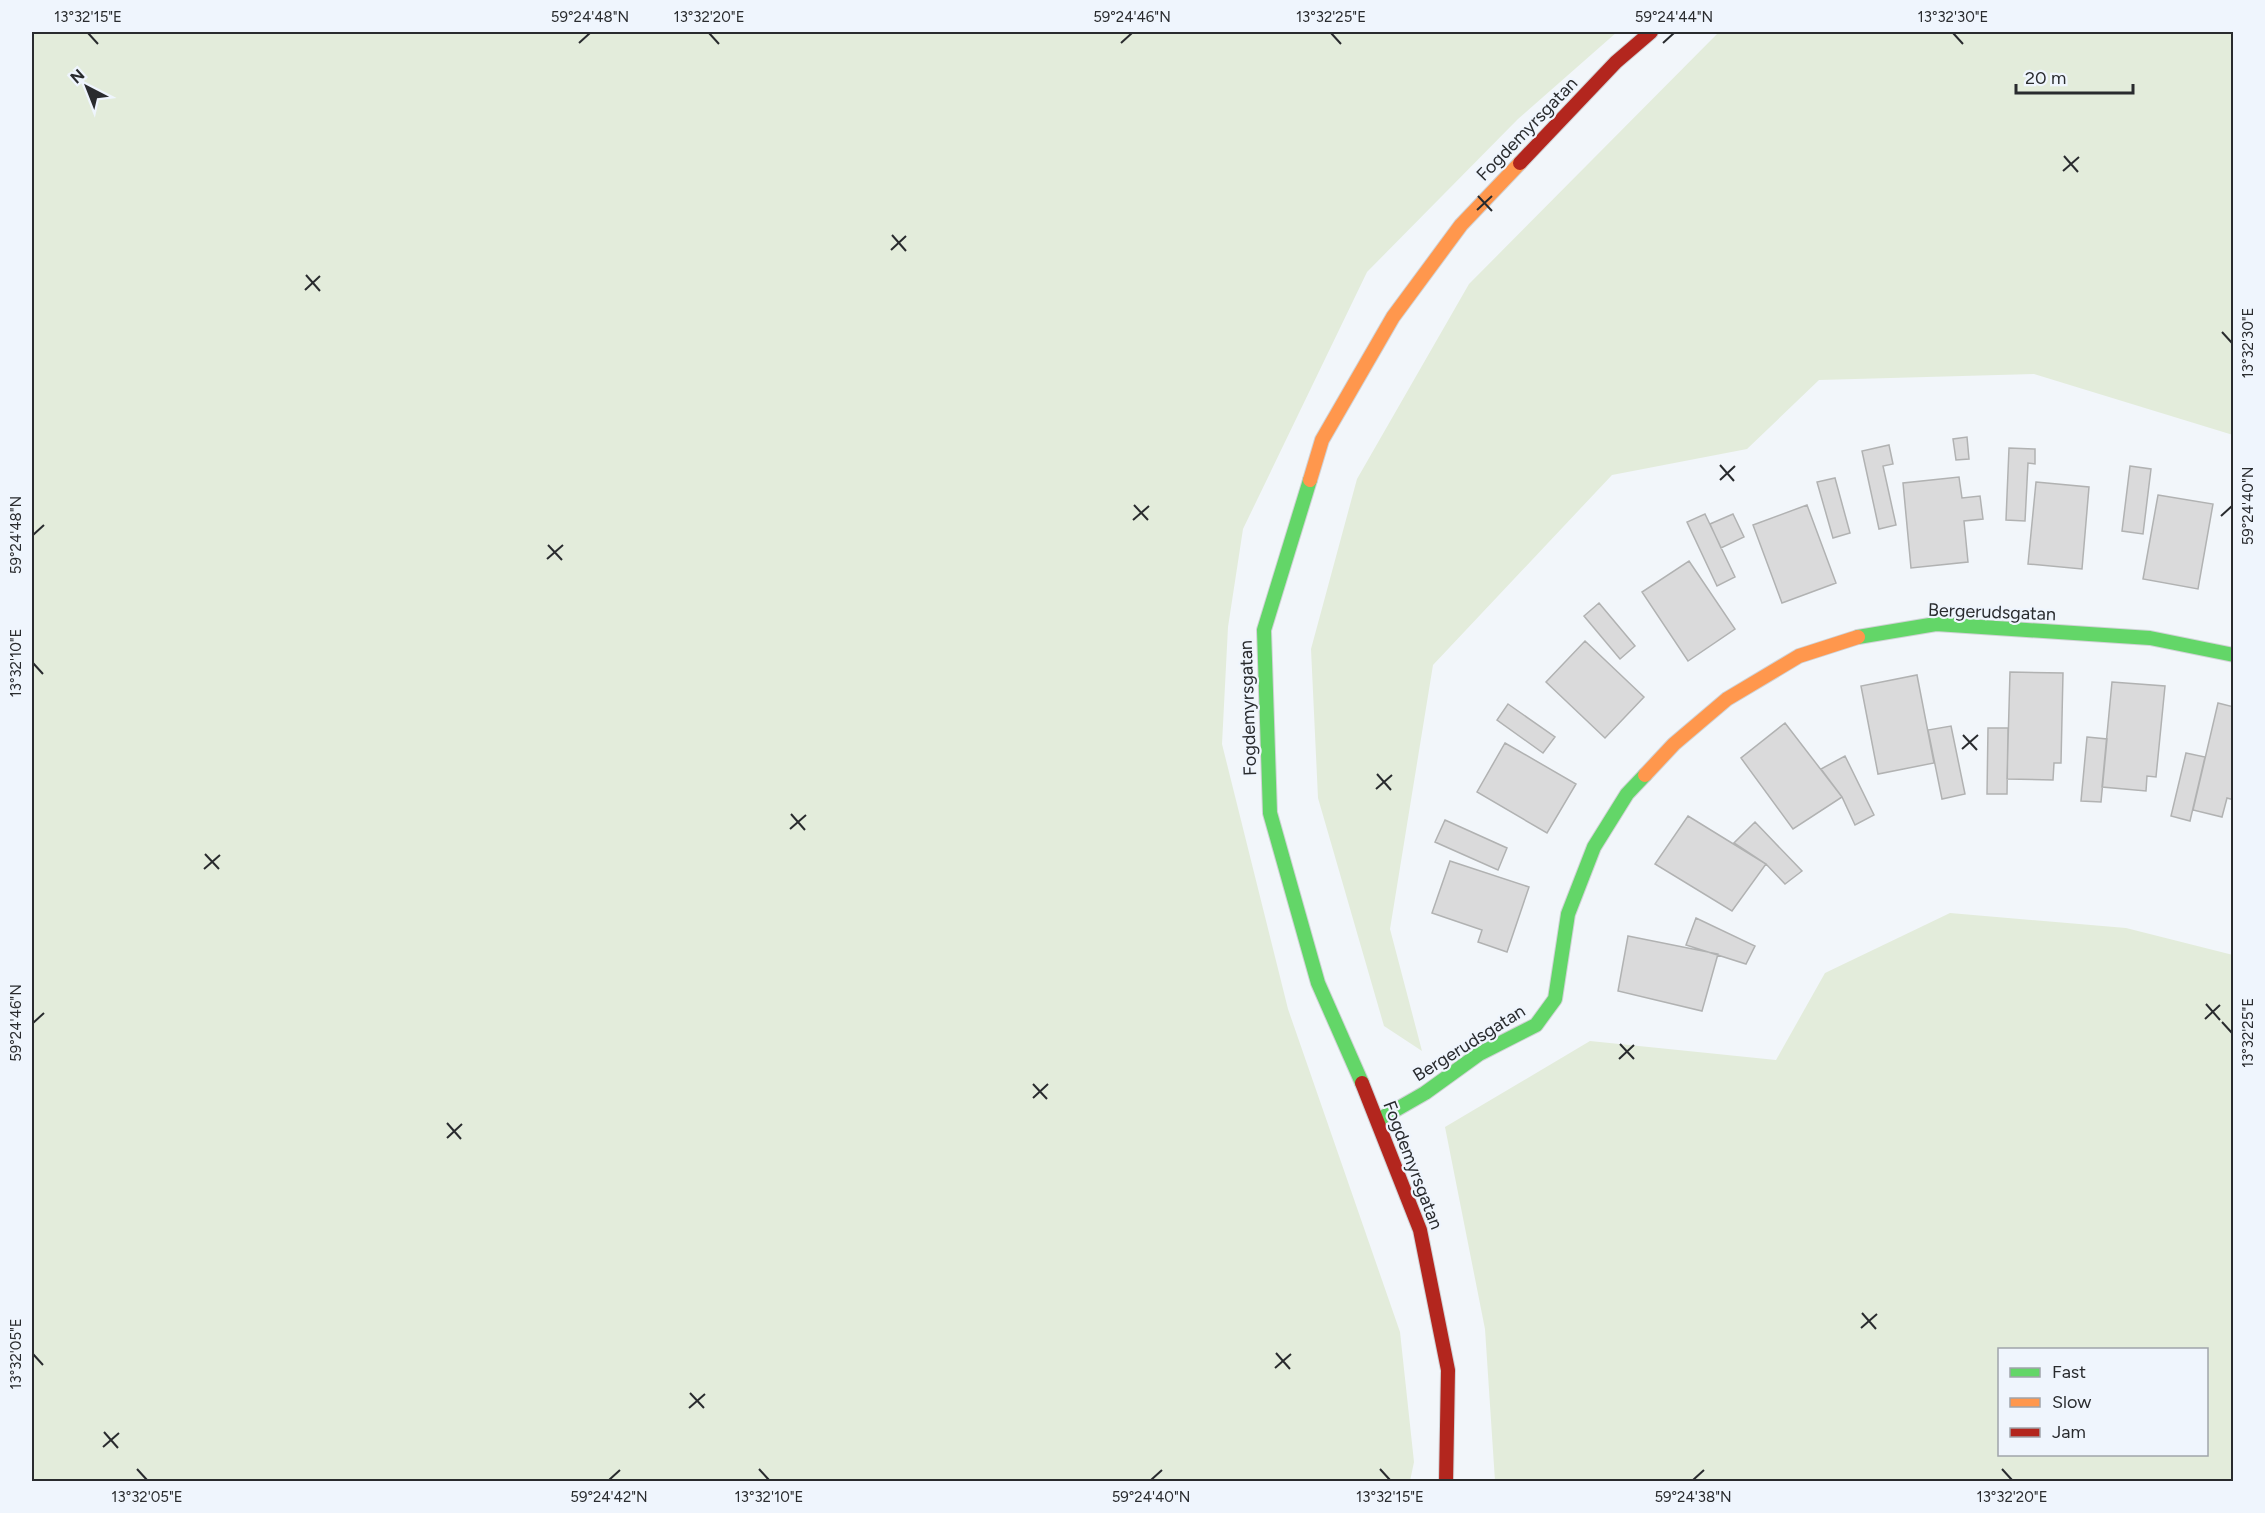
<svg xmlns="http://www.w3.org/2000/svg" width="2265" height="1513" font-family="Figtree,sans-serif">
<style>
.green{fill:#e3ecdb;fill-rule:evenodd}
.building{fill:#dadadb;stroke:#b1b2b2;stroke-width:1.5}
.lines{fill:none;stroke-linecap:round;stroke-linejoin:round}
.fast-casing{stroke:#d0d3d6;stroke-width:16}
.slow-casing{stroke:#d0d3d6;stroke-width:16}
.jam-casing{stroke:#d0d3d6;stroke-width:16}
.fast{stroke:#63d668;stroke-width:14}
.slow{stroke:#ff974d;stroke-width:14}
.jam{stroke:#b3261e;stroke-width:14}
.ticks{fill:none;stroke:#292b2e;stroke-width:2}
.labels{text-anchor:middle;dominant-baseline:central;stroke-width:4.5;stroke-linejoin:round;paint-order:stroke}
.street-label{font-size:18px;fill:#292b2e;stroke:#eff5fd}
.neatline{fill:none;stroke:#292b2e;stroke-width:2}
.ticks-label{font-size:15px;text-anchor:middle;fill:#292b2e}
</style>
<rect width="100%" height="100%" fill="#f2f6fa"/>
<path class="green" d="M32,32h1585l-99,87 -151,153 -124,257 -15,98 -6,117 66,265 112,323 14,130 -4,19h-1378z
M1719,32h514v403l-199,-61 -215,6 -72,69 -135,26 -179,190 -43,264 32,122 -38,-25 -66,-228 -7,-149 46,-170 112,-195z
M1950,913l176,15 107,27v526h-738l-10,-152 -40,-202 145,-86 186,19 49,-87zM2000,1350h206v104h-206z"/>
<path class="building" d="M1967,437l2,22 -13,1 -3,-21z
M1889,445l4,19 -10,2 13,59 -17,4 -17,-78z
M2009,448l26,1v15l-7,-1 -3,58 -19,-1z
M2130,466l21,3 -8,65 -21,-3z
M1959,477l3,21 18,-2 3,23 -19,2 4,41 -57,6 -8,-85z
M1835,478l15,55 -17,5 -16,-56z
M2036,482l53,5 -7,82 -54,-5z
M2158,495l55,9 -15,85 -55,-10z
M1807,505l29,78 -54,20 -29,-78z
M1705,514l30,63 -18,9 -30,-64z
M1733,514l11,23 -23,11 -11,-24z
M1689,561l46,68 -47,32 -46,-69z
M1599,603l36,43 -15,13 -36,-43z
M1585,641l59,56 -39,41 -59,-56z
M2010,672l53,1 -2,90h-7l-1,17 -46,-1z
M1917,675l17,88 -56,11 -17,-88z
M2112,682l53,4 -9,91 -9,-1 -1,15 -44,-4z
M2218,703l16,4v93l-7,-2 -5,19 -29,-7z
M1508,704l47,33 -12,16 -46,-33z
M1785,723l57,74 -49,32 -52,-71z
M1951,726l14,68 -23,5 -14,-69z
M1988,728h20l-1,66h-20z
M2087,737l20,2 -6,63 -20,-1z
M1505,743l71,41 -29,49 -70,-41z
M2186,753l19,4 -15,64 -19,-5z
M1845,756l29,59 -19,10 -13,-28 -21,-28z
M1688,816l78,48 -34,47 -77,-47z
M1445,820l62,28 -9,22 -63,-28z
M1755,822l47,49 -17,13 -19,-20 -32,-21z
M1450,861l79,26 -22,65 -29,-10 4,-12 -50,-17z
M1696,918l59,28 -9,18 -60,-19z
M1628,936l90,18 -16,57 -84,-20z"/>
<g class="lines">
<defs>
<path id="fast" d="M1310,480l-46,150 6,183 48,170 44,100
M1858,637l78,-13 214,14 84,17
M1378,1120l47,-27 54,-39 57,-29 19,-26 13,-85 26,-67 33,-53 18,-19"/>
<path id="slow" d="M1310,480l12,-40 71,-123 68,-92 59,-62
M1645,775l29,-31 53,-45 72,-43 59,-19"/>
<path id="jam" d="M1520,163l96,-101 35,-30
M1362,1083l58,147 28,140 -2,112"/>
</defs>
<use href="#fast" class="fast-casing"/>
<use href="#slow" class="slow-casing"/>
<use href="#jam" class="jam-casing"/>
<use href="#fast" class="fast"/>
<use href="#slow" class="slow"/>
<use href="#jam" class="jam"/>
</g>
<path class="ticks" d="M88,33l10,11M709,33l10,11M1331,33l10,11M1953,33l10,11M579,43l11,-10M1121,43l11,-10M1663,43l11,-10M2064,156l14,16M2063,171l16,-14M1478,196l14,15M1477,210l15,-14M892,235l14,16M891,250l15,-14M306,275l14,16M305,290l15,-14M2222,332l10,11M1720,465l14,16M1720,480l15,-14M1134,505l14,15M2221,516l11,-10M1133,520l16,-14M33,535l11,-10M548,545l14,15M547,559l16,-14M33,663l10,11M1963,735l14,15M1962,749l16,-14M1377,774l14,16M1376,789l16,-14M791,814l14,16M790,829l16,-14M205,854l14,15M204,869l16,-14M2206,1004l14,16M2205,1019l15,-14M2222,1022l10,11M33,1023l11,-10M1620,1044l14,15M1619,1059l15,-14M1033,1084l14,15M1033,1098l15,-14M447,1123l14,16M447,1138l15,-14M1862,1313l14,16M1861,1328l16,-14M1276,1353l14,16M33,1354l10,11M1275,1368l16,-14M690,1393l14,15M689,1408l16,-14M104,1432l14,16M103,1447l16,-14M137,1469l10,11M759,1469l10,11M1380,1469l10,11M2002,1469l10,11M609,1480l11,-10M1151,1480l11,-10M1693,1480l11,-10"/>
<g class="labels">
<g class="street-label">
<text transform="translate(1527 129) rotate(-46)">Fogdemyrsgatan</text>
<text transform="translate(1992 612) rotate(2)">Bergerudsgatan</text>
<text transform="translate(1248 708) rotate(-92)">Fogdemyrsgatan</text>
<text transform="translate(1469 1043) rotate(-32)">Bergerudsgatan</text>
<text transform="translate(1413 1165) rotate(69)">Fogdemyrsgatan</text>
</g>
</g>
<rect width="2265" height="1513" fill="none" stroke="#eff5fd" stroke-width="66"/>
<rect x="1998" y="1348" width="210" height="108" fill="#eff5fd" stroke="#a0a4aa" stroke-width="1.5"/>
<rect x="2010" y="1368" width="30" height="9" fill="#63d668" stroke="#a0a4aa" stroke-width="1.5"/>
<text x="2052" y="1378" font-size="18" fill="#292b2e">Fast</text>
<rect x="2010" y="1398" width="30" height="9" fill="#ff974d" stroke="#a0a4aa" stroke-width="1.5"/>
<text x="2052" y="1408" font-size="18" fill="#292b2e">Slow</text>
<rect x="2010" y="1428" width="30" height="9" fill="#b3261e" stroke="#a0a4aa" stroke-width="1.5"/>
<text x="2052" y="1438" font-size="18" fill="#292b2e">Jam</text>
<g transform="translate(87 87) rotate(318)" stroke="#eff5fd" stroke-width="4.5" paint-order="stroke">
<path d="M0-4.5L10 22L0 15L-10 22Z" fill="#292b2e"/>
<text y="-9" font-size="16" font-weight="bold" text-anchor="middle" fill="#292b2e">N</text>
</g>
<path d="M2016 84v9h117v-9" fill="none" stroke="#292b2e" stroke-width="3"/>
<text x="2025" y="84" font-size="18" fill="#292b2e" stroke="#eff5fd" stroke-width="4.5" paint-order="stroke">20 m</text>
<rect x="33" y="33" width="2199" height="1447" class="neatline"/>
<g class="ticks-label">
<text x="88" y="22">13°32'15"E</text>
<text x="590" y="22">59°24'48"N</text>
<text x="709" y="22">13°32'20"E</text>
<text x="1132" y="22">59°24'46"N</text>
<text x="1331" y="22">13°32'25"E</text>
<text x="1674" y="22">59°24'44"N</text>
<text x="1953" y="22">13°32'30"E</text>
<text transform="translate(2248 343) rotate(-90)" y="5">13°32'30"E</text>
<text transform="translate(2248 506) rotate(-90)" y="5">59°24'40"N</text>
<text transform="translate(16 535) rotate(-90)" y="5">59°24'48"N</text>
<text transform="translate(16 663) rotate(-90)" y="5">13°32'10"E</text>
<text transform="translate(16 1023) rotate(-90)" y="5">59°24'46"N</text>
<text transform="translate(2248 1033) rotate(-90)" y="5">13°32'25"E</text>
<text transform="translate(16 1354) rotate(-90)" y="5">13°32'05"E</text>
<text x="147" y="1502">13°32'05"E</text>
<text x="609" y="1502">59°24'42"N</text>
<text x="769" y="1502">13°32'10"E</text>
<text x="1151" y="1502">59°24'40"N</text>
<text x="1390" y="1502">13°32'15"E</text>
<text x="1693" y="1502">59°24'38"N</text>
<text x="2012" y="1502">13°32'20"E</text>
</g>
</svg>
